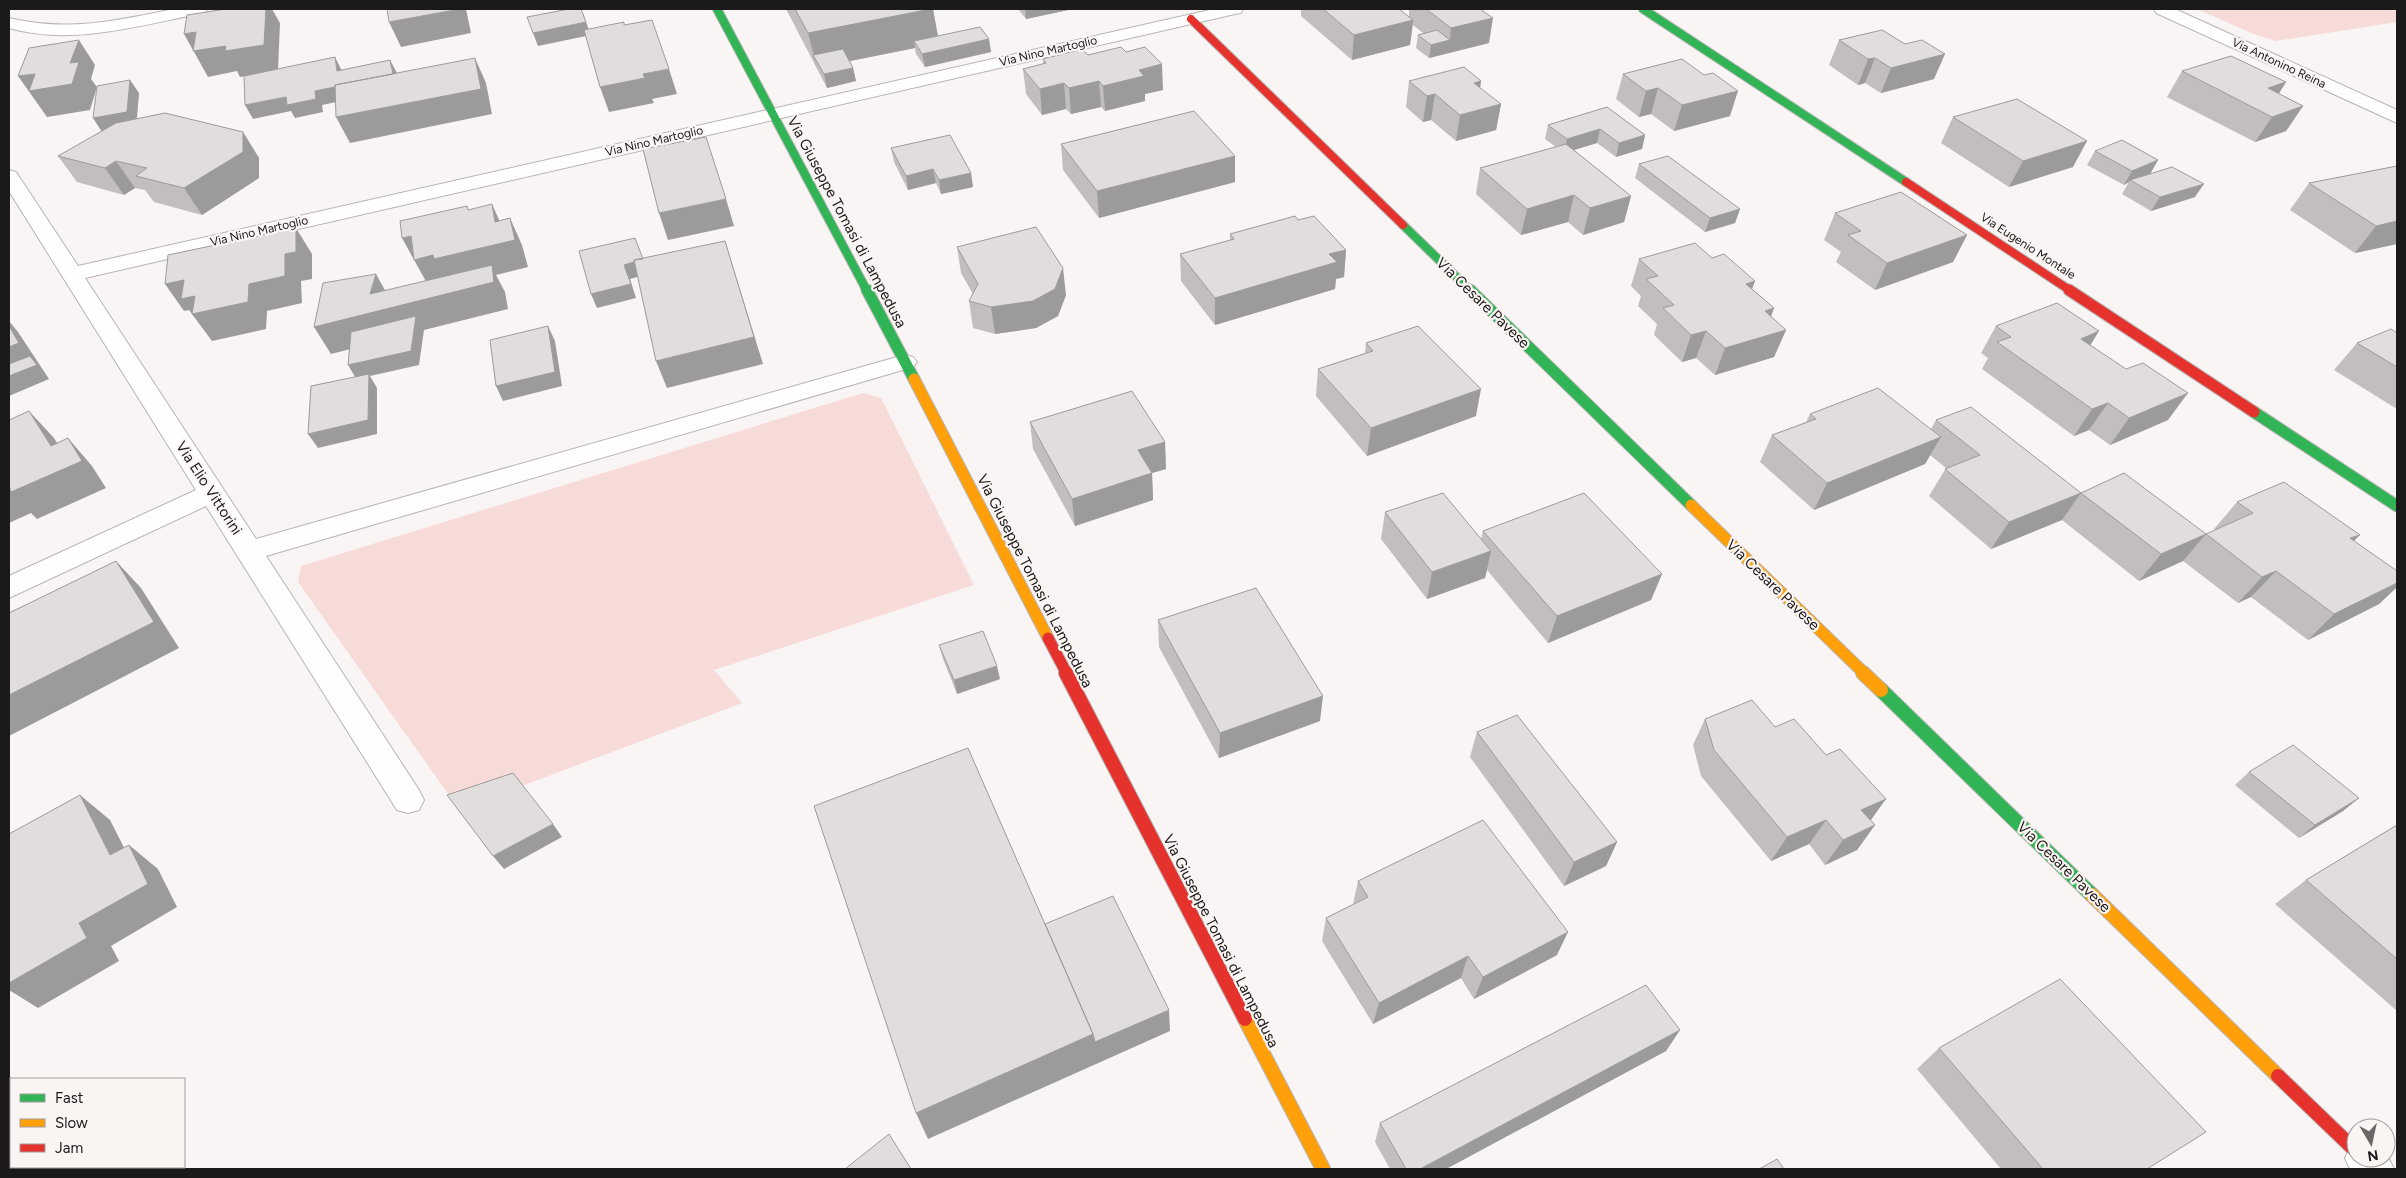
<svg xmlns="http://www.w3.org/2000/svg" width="2406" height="1178" font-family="Figtree,sans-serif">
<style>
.green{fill:#f7dbd9}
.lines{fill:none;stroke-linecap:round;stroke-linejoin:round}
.street-casing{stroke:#b7b4b4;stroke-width:2}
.fast-far2-casing{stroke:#b7b4b4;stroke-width:10}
.fast-far1-casing{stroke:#b7b4b4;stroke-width:13}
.fast-casing{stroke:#b7b4b4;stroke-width:16}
.slow-far1-casing{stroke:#b7b4b4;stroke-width:13}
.slow-casing{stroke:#b7b4b4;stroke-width:16}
.jam-far2-casing{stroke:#b7b4b4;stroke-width:10}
.jam-far1-casing{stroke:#b7b4b4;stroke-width:13}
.jam-casing{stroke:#b7b4b4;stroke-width:16}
.street{fill:#fefefd;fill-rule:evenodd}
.fast-far2{stroke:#30b455;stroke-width:8}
.fast-far1{stroke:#30b455;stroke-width:11}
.fast{stroke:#30b455;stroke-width:14}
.slow-far1{stroke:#ff9f0a;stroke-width:11}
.slow{stroke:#ff9f0a;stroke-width:14}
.jam-far2{stroke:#e5322d;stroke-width:8}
.jam-far1{stroke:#e5322d;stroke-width:11}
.jam{stroke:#e5322d;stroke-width:14}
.wall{fill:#c1bebd}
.shaded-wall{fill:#9d9b9a}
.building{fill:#e0dddc;stroke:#9d9b9a}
.labels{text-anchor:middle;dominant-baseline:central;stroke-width:4.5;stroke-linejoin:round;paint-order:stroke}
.far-street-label{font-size:12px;fill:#1b1919;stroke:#faf4f3}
.street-label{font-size:15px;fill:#1b1919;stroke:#faf4f3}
</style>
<rect width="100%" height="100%" fill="#f9f5f4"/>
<path class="green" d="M2197,9h200v13l-121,19 -25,-8z
M863,393l18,5 93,187 -260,85 28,33 -220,83 -64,22 -160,-226 3,-16z"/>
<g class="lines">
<defs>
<path id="street" d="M174,9h33l-2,4 -6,1c-63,12 -127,32 -190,14v-10c60,14 105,3 165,-9z
M1214,9h29l-2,4 -6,1 -1150,264 171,261 641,-182 8,-2 8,2 4,5 -4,5 -647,189 153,234 5,10 -5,10 -11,3 -11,-3 -191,-304 -197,92v-22l187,-86 -187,-299v-21l7,2 62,94z
M2154,9h21l222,101v13l-241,-110z
M2356,1142v16h30v-5l8,16h-44l-5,-11 6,-13z"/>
<path id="fast-far2" d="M717,9l150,282
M1643,9l263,173
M1403,225l68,66"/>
<path id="fast-far1" d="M867,290l47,89
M1470,290l221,215
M2254,412l143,94"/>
<path id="fast" d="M1881,690l211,205"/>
<path id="slow-far1" d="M914,379l134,259
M1691,505l174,169"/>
<path id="slow" d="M1863,673l18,17
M2092,895l186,181
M1245,1019l78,150"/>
<path id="jam-far2" d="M1191,19l212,206
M1906,182l165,109"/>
<path id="jam-far1" d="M2069,290l185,122
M1048,638l19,36"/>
<path id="jam" d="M1066,673l179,346
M2278,1076l78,75"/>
</defs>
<use href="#street" class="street-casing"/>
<use href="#fast-far2" class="fast-far2-casing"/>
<use href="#fast-far1" class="fast-far1-casing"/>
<use href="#fast" class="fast-casing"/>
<use href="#slow-far1" class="slow-far1-casing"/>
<use href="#slow" class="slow-casing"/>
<use href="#jam-far2" class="jam-far2-casing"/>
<use href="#jam-far1" class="jam-far1-casing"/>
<use href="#jam" class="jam-casing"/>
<use href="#street" class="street"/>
<use href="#fast-far2" class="fast-far2"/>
<use href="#fast-far1" class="fast-far1"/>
<use href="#fast" class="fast"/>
<use href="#slow-far1" class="slow-far1"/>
<use href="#slow" class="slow"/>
<use href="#jam-far2" class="jam-far2"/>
<use href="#jam-far1" class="jam-far1"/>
<use href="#jam" class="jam"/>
</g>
<path class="wall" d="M786,9h147l5,27 51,3 2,13 -66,15 -9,-13 -1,-6 -65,13 3,7 3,13 -29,7z
M1018,9h55l-47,10z
M1301,9h98l10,8v-8h71l9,34 -60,15 -13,-10 2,-13 5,-2 -10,-8 -3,20 -58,15 -51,-44z
M1839,40l95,39 -53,14 -16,-10 -7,2 -29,-20z
M1088,55l75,35 -18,4v7l-40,10 -4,-4 -30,7 -5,-5 -24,6 -16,-21 -3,-25 20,-5v-5z
M2182,71l104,11 -7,12 24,12 -17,25 -31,11 -88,-45z
M1623,74l107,42 -56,15 -23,-17 -12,3 -23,-18z
M130,80l9,13 -2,26 106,13 16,26v20l-57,37 -48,-13 -9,-12 -10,-2 -11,7 -47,-13 -19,-26 44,-25z
M1409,81h72l-1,7 21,16 -5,26 -40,11 -25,-21 -8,2 -17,-15z
M1607,107l38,28 -3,14 -26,8 -19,-14 -23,7 57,46 -7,26 -41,13 -15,-13 -47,13 -45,-41 4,-26 76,-21 -11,-8 3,-14z
M1953,117l120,50 -64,20 -68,-44z
M1061,144l174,12v26l-136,36 -36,-48z
M891,148l80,25 2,14 -32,7 -5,-11 -28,7 -14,-28z
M2095,151l63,9 -8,14 45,23 -44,14 -29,-17 7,-12 -5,3 -37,-20z
M1639,164l101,45 -5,14 -30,9 -70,-54z
M2397,166v78l-42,9 -65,-43 19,-27z
M1835,213l132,22 -14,27 -78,28 -39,-28 5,-10 -17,-12z
M1298,220l48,30 -2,27 -8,2 -1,10 -120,36 -34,-44 -1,-27 50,-13v-7z
M957,247l109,48 -8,21 -22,12 -41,6 -22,-6 -4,-27 4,-7 -12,-21z
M1712,258l40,31 22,19 -3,9 15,13 -12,27 -59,18 -19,-17 -14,4 -28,-27 3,-11 -19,-18 3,-10 -10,-10 8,-27z
M1996,326l94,19 78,75 -58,25 -21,-15 -15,6 -92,-67 6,-11 -7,-5z
M2397,333v76l-63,-39 23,-27z
M1366,343l110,73 -109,40 -51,-60 2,-27 47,-16z
M1810,414l121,15 5,-9 145,73 -19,27 -71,29 -62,-53 17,-28 -16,-13 -5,9 -111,46 -54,-48 12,-27 34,-13z
M1030,422l135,20 1,27 -14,4 1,27 -78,26 -42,-77z
M2081,493l125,41 10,-4 -2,-1 23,-27 117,39 43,30v16l-18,17 -71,36 -57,-43 -13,6 -55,-42 -44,20 -77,-61z
M1385,512l96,27 2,-8 179,43 -11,26 -103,43 -61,-73 -2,8 -58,21 -46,-60z
M1158,620l162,101 -101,37 -60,-111z
M939,645l61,34 -43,15 -14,-35z
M1705,719l70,8 100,98 -18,25 -32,15 -16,-21 -38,17 -70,-85 -8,-31z
M1477,732l140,110 -11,24 -42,20 -94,-129z
M2249,772l110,26 -16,13 -44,27 -64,-53z
M2397,825v186l-122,-107 31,-24z
M1358,881l199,74 -83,44 -13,-21 -88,46 -51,-83 4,-23 27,-14z
M1680,1030l-14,21 -220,118h-56l-15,-27 5,-19z
M1939,1048l208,121h-146l-84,-100z"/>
<path class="shaded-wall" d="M266,9h6l8,14 -2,47 -38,7 -3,-6 -29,6 -24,-43z
M460,9h6l5,24 -70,14 -12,-25z
M931,9h2l6,34 -25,-2 1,7 -95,19 -7,-12 4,13 -9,-35z
M1025,9h48l-47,10z
M1493,18l-4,25 -60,15 2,-13 19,-5 1,-12z
M1413,20l-3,25 -58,15 2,-25z
M586,22l5,13 -53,11 -5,-13z
M989,39l2,13 -66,15 -3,-13z
M79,40l16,25 -4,14 6,8 -7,23 -43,7 -29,-41 17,-2 35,-11z
M1945,54l-11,25 -53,14 10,-25z
M335,57l7,14h-5z
M475,58l11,25 6,31 -142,29 -14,-26z
M1875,58l-10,25 -7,2 10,-26z
M390,60l7,13 2,16 -77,16 1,7 -28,6 -4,-7 -38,8 -8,-14 70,-14z
M1162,64l1,26 -18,4v7l-40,10 -2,-25 36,-16z
M853,68l3,13 -29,7 -3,-14z
M669,69l8,25 -25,5 2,4 -45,9 -9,-25 43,-13z
M130,80l9,13 -3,32 -34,7 -9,-14z
M1099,81l2,26 -30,7 -2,-26z
M1481,81l-4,25 -3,-23z
M2286,82l-17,26 -1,-20z
M1064,83l2,26 -24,6 -2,-26z
M1658,88l-7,26 -12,3 7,-26z
M1738,91l-8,25 -56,15 8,-26z
M1435,94l-4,26 -8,2 4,-26z
M1501,104l-5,26 -40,11 4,-26z
M2303,106l-17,25 -31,11 17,-25z
M1600,129l-3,14 -33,10 3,-14z
M243,132l16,26v20l-57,37 -18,-27z
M1645,135l-3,14 -26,8 3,-14z
M2087,141l-14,26 -64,20 14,-26z
M1235,156v26l-136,36 -2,-27z
M2158,160l-8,14 -20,6 -1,2 -5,3 8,-14z
M116,161l19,27 -11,7 -19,-27z
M933,169l3,14 -28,7 -2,-14z
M971,173l2,14 -32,7 -2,-14z
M2204,184l-9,13 -44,14 9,-14z
M1574,195l-6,27 -47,13 6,-26z
M1631,196l-7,26 -41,13 7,-27z
M726,199l8,27 -66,14 -9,-27z
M492,204l12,27 6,-13 12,27 6,22 -32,8 9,17 3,17 -84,21 -5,35 -49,11 7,12v46l-59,14 -10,-14 49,-54 -9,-15 65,-32 -82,21 -17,-27 56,-33 6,-20 15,27 38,-14 -27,-49 93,-16z
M1740,209l-5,14 -30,9 5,-14z
M2397,221v23l-42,9 21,-27z
M296,228l16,26v25l-11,2 1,22 -35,8 -1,18 -54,12 -23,-31 -5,1 -19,-27 120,-30z
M1967,235l-14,27 -78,28 12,-27z
M635,238l13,36 -18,5 6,19 -39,10 -6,-14 33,-29z
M725,241l38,123 -96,24 -11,-27z
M1346,250l-2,27 -8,2 -1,10 -120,36v-27l114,-44z
M1063,268l3,27 -8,21 -22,12 -41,6 -4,-27z
M1755,281l-10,27 1,-24z
M1774,308l-11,27 2,-24z
M9,321l9,11 31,47 -40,17z
M548,326l7,15 7,45 -59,15 -7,-15z
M1786,330l-12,27 -59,18 10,-27z
M1706,331l-10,27 -14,4 9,-27z
M2099,331l-17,28 -1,-20z
M1481,389l-5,27 -109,40 4,-28z
M2188,393l-20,27 -58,25 19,-27z
M2108,403l-19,27 -15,6 18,-27z
M29,411l25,27 17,28 -3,-28 24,28 14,22 -69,31 -6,-6 -22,10v-37l42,-40z
M1941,437l-16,27 -111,46 13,-27z
M1165,442l1,27 -14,4 1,27 -78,26 -3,-27 66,-49z
M2081,493l-19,27 -71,29 18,-27z
M2206,534l-23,27 -44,20 22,-27z
M2360,535l-26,26 16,-23z
M1491,551l-6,27 -58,21 5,-27z
M116,561l25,27 38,60 -170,88v-41z
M2276,571l-25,26 -13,6 24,-26z
M1662,574l-11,26 -103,43 9,-27z
M2397,583v4l-18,17 -71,36 26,-26z
M997,666l3,13 -43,15 -3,-14z
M1323,696l-3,25 -101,37 1,-25z
M80,795l30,25 30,59 -30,-24z
M2359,798l-16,13 -44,27 16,-13z
M1886,799l-18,25 -7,-14z
M1826,820l-17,24 -38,17 16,-24z
M553,824l9,13 -58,32 -11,-13z
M1875,825l-18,25 -32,15 18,-25z
M1617,842l-11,24 -42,20 10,-24z
M129,845l29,24 19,38 -66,39 8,15 -81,47 -29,-18v-7l70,-60z
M1568,932l-11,23 -83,44 9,-22z
M1468,956l-7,22 -88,46 6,-21z
M1169,1010l1,21 -242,108 -12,-26 177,-79z
M1680,1030l-14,21 -220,118h-26z"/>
<path class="building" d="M226,9h40l-2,36 -39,6 1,-5 -33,5 3,-19 -12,2 3,-19z
M387,9h73l-71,13z
M569,9h12l5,13 -53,11 -6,-16z
M795,9h136l-123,24z
M1323,9h76l14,11 -59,15z
M1426,9h54l13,9 -42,10z
M652,20l17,49 -26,5 2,4 -45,9 -16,-57 40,-8v3z
M980,27l9,12 -67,15 -8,-13z
M1437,30l13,10 -19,5 -13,-10z
M1882,30l23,14 17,-4 23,14 -54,14 -16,-10 -7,1 -29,-19z
M79,40l-9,23 9,-1 -7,22 -43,7 6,-17 -17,2 11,-28z
M1121,47l5,5 19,-5 17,17 -23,6 5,6 -41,10 -4,-5 -30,7 -5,-5 -24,6 -17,-20 23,-6 -3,-4 39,-10 6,6z
M843,49l10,19 -29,6 -11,-19z
M2231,56l55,26 -18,6 35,18 -31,11 -90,-46z
M335,57l2,14 53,-11 3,14 -58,11v2l-20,4 1,8 -29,6 -1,-8 -41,8 -1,-29z
M475,58l6,31 -145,28 -1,-32z
M1682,59l22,16 9,-2 25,18 -56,14 -24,-17 -12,3 -23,-17z
M1464,67l17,14 -7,2 27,21 -41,11 -25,-21 -8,2 -18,-15z
M130,80l-3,32 -34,6 4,-32z
M2017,99l70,42 -64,20 -70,-44z
M1607,107l38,28 -26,8 -19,-14 -33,10 -19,-14z
M1194,111l41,45 -138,35 -36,-47z
M165,113l78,19v20l-59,36 -48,-12 11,-8 -31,-7 -11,7 -47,-12 58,-33z
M950,135l21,38 -32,7 -6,-11 -27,7 -15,-28z
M706,137l20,62 -67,14 -16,-64z
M2122,140l36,20 -26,11 -37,-20z
M1566,144l65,52 -41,12 -16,-13 -47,14 -47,-41z
M1668,156l72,53 -30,9 -71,-54z
M2397,166v55l-21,5 -67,-43z
M2172,167l32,17 -44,13 -30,-17z
M1901,192l66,43 -80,28 -39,-28 13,-4 -26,-18z
M492,204l3,18 15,-4 5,22 -81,19 -1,-4 -19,5 -3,-24 -9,2 -2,-17 67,-15 1,4z
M1295,216l3,4 16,-4 32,34 -17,4 8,8 -122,36 -35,-44 54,-15 -4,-5z
M1036,227l27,41 -8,21 -22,12 -42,6 -22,-6 9,-17 -21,-37z
M296,228v24l-11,2v22l-36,8 -1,18 -56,12 3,-18 -14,3 3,-19 -19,4 3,-29z
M635,238l8,21 -9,1v2l-10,3 7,19 -40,10 -12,-43z
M725,241l29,96 -98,24 -22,-101z
M1695,243l17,15 12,-4 31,27 -9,3 28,24 -9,3 21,19 -61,18 -19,-17 -15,4 -28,-27 11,-3 -28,-26 12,-3 -19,-17z
M492,265l2,17 -180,45 9,-44 53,-9 -6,20z
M2057,303l42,28 -18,8 45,30 17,-6 45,30 -59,25 -21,-15 -16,6 -95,-67 14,-5 -15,-11z
M416,316l-5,35 -63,14 3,-33z
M9,326l10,17 -10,4z
M548,326l7,46 -59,14 -6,-46z
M1418,326l63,63 -110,39 -53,-59 55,-18 -7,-8z
M2391,329l6,4v34l-40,-24z
M30,356l7,9 -28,11v-12z
M369,374l-1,46 -60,14 3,-48z
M1878,388l63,49 -114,46 -55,-48 44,-16 -6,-5z
M1132,391l33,51 -27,8 14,23 -80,26 -42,-77z
M1971,407l110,86 -72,29 -64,-53 35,-14 -44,-35z
M29,411l22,35 17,-8 14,23 -71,31 -2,-6v-66z
M2124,473l82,61 47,-21 -16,-11 47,-20 76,53 -10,3 47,33v12l-63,31 -58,-43 -14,6 -56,-43 -45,20 -80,-61z
M1443,493l48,58 -59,21 -47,-60z
M1584,493l78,81 -105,42 -74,-85z
M116,561l38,61 -145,73v-82z
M1256,588l67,108 -103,37 -62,-113z
M983,631l14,35 -43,14 -15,-35z
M1752,700l23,27 19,-8 32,36 14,-6 46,50 -25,11 14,15 -32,15 -17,-20 -39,17 -73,-87 -9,-31z
M1517,715l100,127 -43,20 -97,-130z
M2293,745l66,53 -44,27 -66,-53z
M968,748l125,286 -177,79 -102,-307z
M513,773l40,51 -60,32 -46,-61z
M80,795l30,60 19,-10 19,39 -69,39 8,15 -78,45v-149z
M1483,820l85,112 -85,45 -15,-21 -89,47 -53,-85 42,-21 -10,-16z
M2397,825v134l-91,-79z
M1113,896l56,114 -74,32 -2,-8 -48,-110z
M2060,979l146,153 -59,37h-104l-104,-121z
M1646,985l34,45 -260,139h-14l-26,-46z
M889,1134l22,35h-66z
M1777,1159l7,10h-25z"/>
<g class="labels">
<g class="far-street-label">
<text transform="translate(1048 51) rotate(-13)">Via Nino Martoglio</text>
<text transform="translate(2279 63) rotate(25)">Via Antonino Reina</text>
<text transform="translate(654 141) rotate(-13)">Via Nino Martoglio</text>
<text transform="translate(259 231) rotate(-13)">Via Nino Martoglio</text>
<text transform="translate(2028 246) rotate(33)">Via Eugenio Montale</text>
</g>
<g class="street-label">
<text transform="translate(847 222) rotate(62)">Via Giuseppe Tomasi di Lampedusa</text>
<text transform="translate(1483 303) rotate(44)">Via Cesare Pavese</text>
<text transform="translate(209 488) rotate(57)">Via Elio Vittorini</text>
<text transform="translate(1035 581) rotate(63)">Via Giuseppe Tomasi di Lampedusa</text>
<text transform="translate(1773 585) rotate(44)">Via Cesare Pavese</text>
<text transform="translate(2064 867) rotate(44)">Via Cesare Pavese</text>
<text transform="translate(1221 941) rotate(63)">Via Giuseppe Tomasi di Lampedusa</text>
</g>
</g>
<rect width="2406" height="1178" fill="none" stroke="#1b1919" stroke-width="20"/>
<rect x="10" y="1078" width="175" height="90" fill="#faf4f3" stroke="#a19c9c"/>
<rect x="20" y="1094" width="25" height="8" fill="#30b455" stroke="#a19c9c"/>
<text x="55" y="1103" font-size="15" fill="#1b1919">Fast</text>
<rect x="20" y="1119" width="25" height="8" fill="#ff9f0a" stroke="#a19c9c"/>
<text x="55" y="1128" font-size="15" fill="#1b1919">Slow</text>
<rect x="20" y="1144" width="25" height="8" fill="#e5322d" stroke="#a19c9c"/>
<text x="55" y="1153" font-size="15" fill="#1b1919">Jam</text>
<g transform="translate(2371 1143) rotate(171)"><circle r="24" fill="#faf4f3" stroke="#a19c9c"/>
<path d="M0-4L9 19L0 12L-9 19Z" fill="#696666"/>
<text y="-8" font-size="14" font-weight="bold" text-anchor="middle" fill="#1b1919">N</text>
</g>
</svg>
